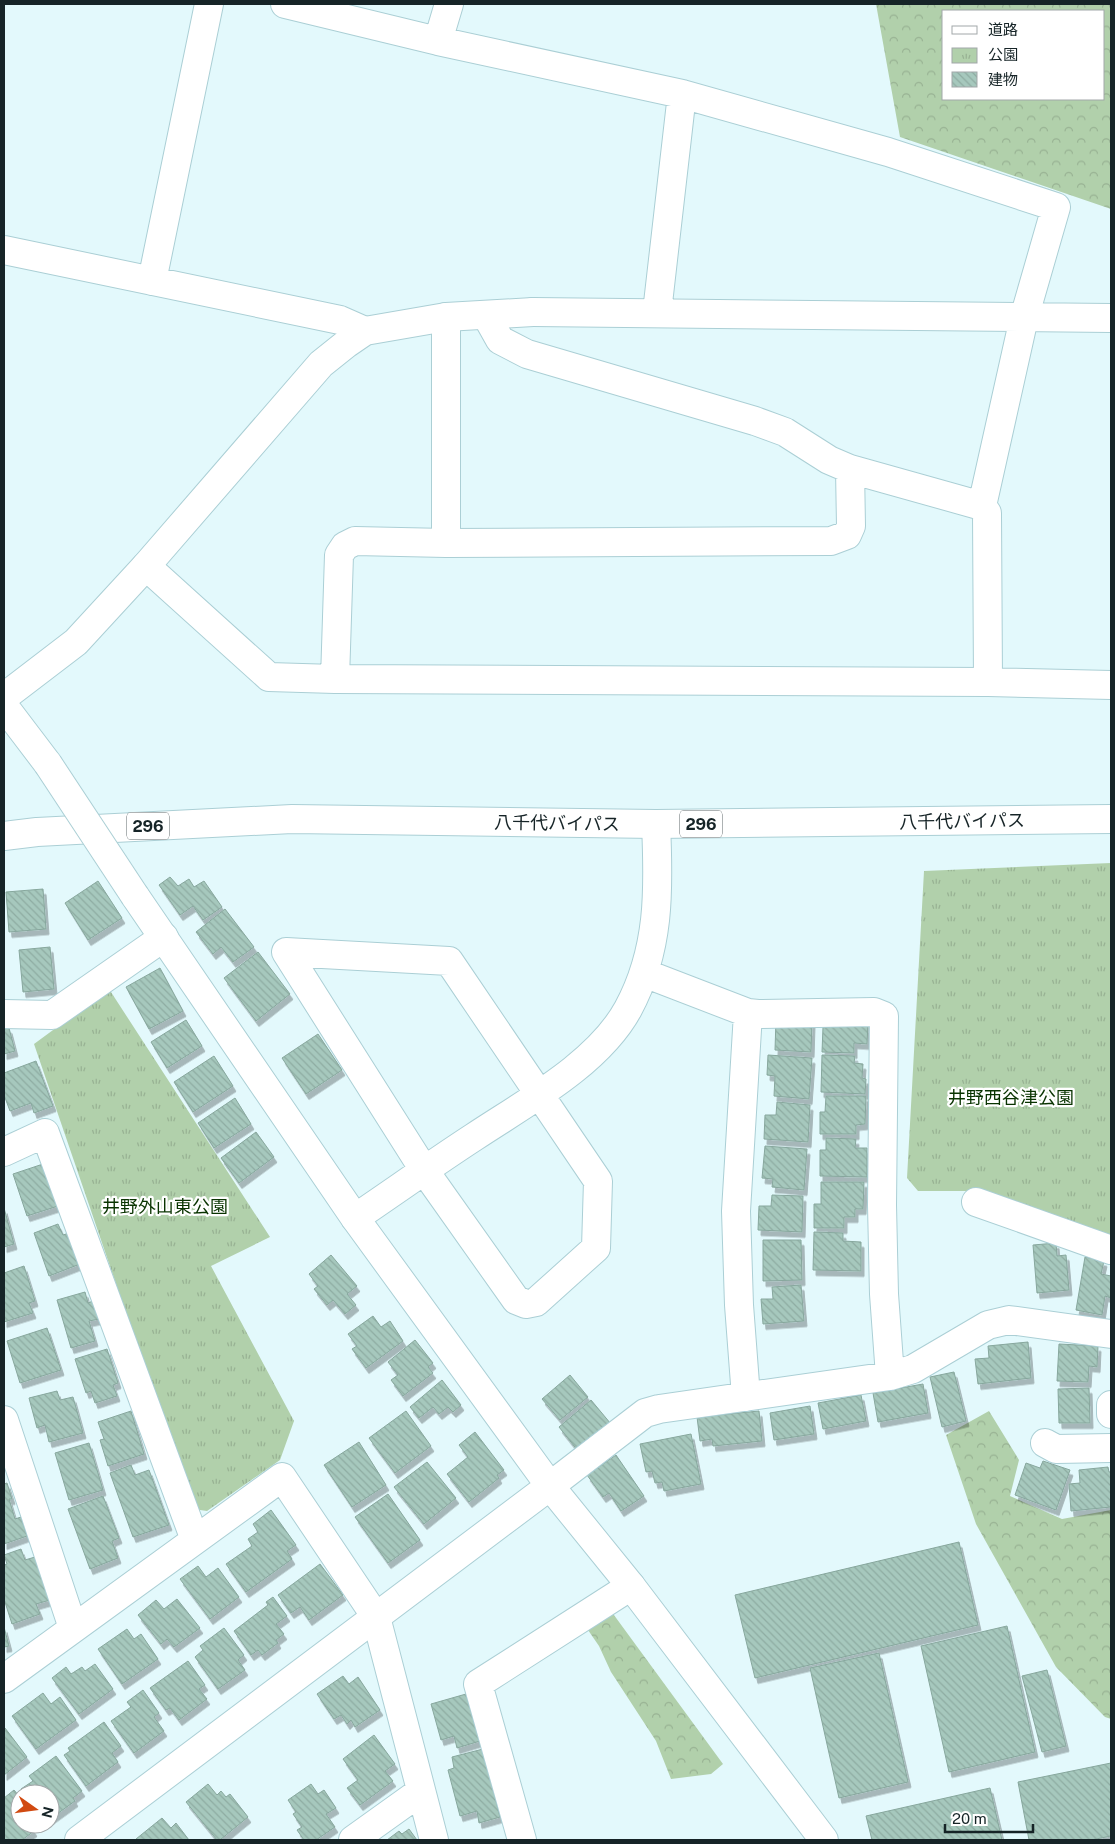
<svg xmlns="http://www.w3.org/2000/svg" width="1115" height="1844" font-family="'Public Sans','Noto Sans JP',sans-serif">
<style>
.forest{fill:url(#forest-crowns);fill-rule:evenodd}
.park{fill:url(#park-tufts)}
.building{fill:url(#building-back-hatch);stroke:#87a79d;filter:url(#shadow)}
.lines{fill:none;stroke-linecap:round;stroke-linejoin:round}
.street-casing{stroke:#abcfd5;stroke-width:30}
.secondary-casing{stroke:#abcfd5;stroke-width:30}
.highway-casing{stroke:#abcfd5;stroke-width:30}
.street{stroke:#fff;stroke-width:28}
.secondary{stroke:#fff;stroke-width:28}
.highway{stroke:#fff;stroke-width:28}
.secondary-bridge-casing{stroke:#abcfd5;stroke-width:30;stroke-linecap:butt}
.secondary-bridge{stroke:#fff;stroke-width:28}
.labels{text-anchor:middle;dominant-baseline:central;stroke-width:4.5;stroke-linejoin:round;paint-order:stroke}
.shield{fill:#fff;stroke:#5c6668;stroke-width:1}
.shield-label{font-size:16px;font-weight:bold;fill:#162427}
.street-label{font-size:18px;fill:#162427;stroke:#fff}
.park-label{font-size:18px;fill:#093401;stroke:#fff}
</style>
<defs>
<pattern id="forest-crowns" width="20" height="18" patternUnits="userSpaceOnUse" patternTransform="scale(1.25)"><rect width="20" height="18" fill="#b1d0ab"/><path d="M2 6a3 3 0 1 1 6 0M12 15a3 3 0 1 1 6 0" fill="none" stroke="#98b293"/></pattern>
<pattern id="park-tufts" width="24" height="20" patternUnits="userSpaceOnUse" patternTransform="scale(1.25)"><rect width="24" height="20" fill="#b1d0ab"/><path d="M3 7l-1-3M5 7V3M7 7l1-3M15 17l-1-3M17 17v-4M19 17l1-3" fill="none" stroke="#98b293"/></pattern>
<pattern id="building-back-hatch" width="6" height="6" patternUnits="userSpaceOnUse" patternTransform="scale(1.25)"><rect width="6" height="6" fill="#a6c8bd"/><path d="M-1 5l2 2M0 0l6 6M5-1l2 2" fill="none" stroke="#8eaca2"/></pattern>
<filter id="shadow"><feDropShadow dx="3" dy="5.5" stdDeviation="0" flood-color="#0004"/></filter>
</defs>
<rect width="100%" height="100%" fill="#e3f9fc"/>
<path class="forest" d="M876,4h235v205l-211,-72zM944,11h160v88h-160z
M989,1411l30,49 -9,36 52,23 49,-9v209l-6,-2 -49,-50 -80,-143 -30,-89z
M611,1611l112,153 -12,10 -40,5 -15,-38 -45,-69 -12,-26 -11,-16z"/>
<path class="park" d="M1111,863v375l-133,-47h-60l-11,-13 17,-307z
M109,989l161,248 -59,29 83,155 -14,39 -73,51 -14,-2 -159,-465z"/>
<path class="building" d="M170,877l8,9 11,-7 5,8 10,-6 18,26 -19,13 -10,-14 -13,9 -21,-30z
M98,881l24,37 -34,22 -23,-37z
M43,889l3,40 -37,3 -3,-40z
M225,909l29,38 -21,15 -12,-15 -8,7 -17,-22z
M50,947l4,42 -31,3 -4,-42z
M258,952l32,42 -34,27 -32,-43z
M160,968l23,43 -34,18 -23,-42z
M776,1019l36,2 -1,31 -36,-2z
M186,1020l16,26 -35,22 -16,-26z
M830,1021l38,1 -1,22 -13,-1v10l-32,-1 1,-25h7z
M9,1028l6,23 -11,3v-25z
M318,1034l24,36 -36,24 -24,-36z
M768,1055l44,3 -3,41 -35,-3 1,-20 -8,-1z
M822,1055l33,1 -1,7 9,1 -1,14 4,1 -1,15 -44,-2z
M214,1056l19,30 -40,26 -19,-30z
M36,1061l17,45 -19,7 -3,-10 -21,8 -6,-16v-22z
M826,1096h40l-1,28 -9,1v9h-36v-22h5z
M235,1098l16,26 -37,24 -16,-25z
M777,1102l33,3 -2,37 -44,-3 1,-24h11z
M256,1132l18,25 -35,26 -18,-25z
M826,1138l30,1 -1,9h12v29l-47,-1v-26h6z
M765,1146l42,3 -3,41 -32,-3 1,-8 -11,-1z
M43,1164l15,42 -31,10 -14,-42z
M821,1182h43l-1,27h-8v8h-11v11h-30v-24h7z
M772,1195l31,1 -1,36 -44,-2 1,-24h12z
M4,1208l10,36 -10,3z
M58,1224l5,11 6,-2 11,31 -31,12 -15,-43z
M814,1232l29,1v8l18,1v29l-48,-1z
M763,1240h38l1,40 -39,1z
M1056,1243l1,13 9,-1 3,35 -32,3 -4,-48z
M331,1255l26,31 -10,8 9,11 -11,9 -12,-14 -6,5 -13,-16 4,-3 -9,-12z
M1085,1257l19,4 -3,13 10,2v22l-6,-2 -3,19 -26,-5z
M24,1266l11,35 -6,2 4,10 -29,9v-49z
M801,1285l3,36 -41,3 -2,-25h12l-1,-12z
M85,1292l3,11 5,-2 6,18 -10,2 6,20 -24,7 -14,-48z
M373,1316l8,11 9,-6 13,20 -37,27 -14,-19 5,-3 -9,-12z
M47,1328l14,42 -41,13 -13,-42z
M415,1340l18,23 -5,4 5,6 -30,23 -12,-16 7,-5 -10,-13z
M1028,1342l3,36 -53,6 -3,-25 14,-1 -1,-12z
M1059,1344l39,2 -1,21 -8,-1 -1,16 -31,-1z
M107,1349l11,34 -5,2 4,11 -22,7 -4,-12 -5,2 -11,-34z
M954,1372l12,49 -24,6 -12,-50z
M570,1375l18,22 -28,23 -18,-21z
M442,1380l19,25 -8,7 -5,-5 -9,7 -6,-7 -14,11 -9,-11z
M923,1384l5,29 -50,9 -5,-29z
M1089,1388l1,35h-31l-1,-34z
M57,1391l3,9 13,-3 10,36 -34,9 -4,-17 -8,3 -8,-30z
M861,1395l5,26 -43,8 -5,-26z
M591,1400l20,24 -33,27 -19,-24z
M810,1406l4,28 -40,6 -4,-27z
M131,1411l13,43 -36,12 -8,-26 4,-1 -6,-17z
M406,1411l25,35 -36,27 -26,-35z
M759,1411l3,30 -49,5 -1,-7 -12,2 -3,-24z
M475,1432l29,38 -7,5 2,3 -30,24 -22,-28 21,-17 -9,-12z
M691,1434l10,50 -37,7 -2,-9 -7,1 -3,-12 -6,1 -6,-28z
M359,1442l27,43 -34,22 -28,-42z
M89,1443l14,47 -34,10 -14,-47z
M616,1455l28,41 -23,15 -12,-18 -6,4 -16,-22z
M1043,1461l27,9 -14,40 -41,-15 11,-32 14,5z
M427,1462l29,36 -32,26 -30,-37z
M131,1465l4,10 14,-5 20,55 -36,12 -23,-64z
M1108,1467l1,5h2v35l-40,4 -2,-27 11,-1 -1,-13z
M7,1483l5,16h-3l6,20 6,-2 6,19 -23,8v-60z
M388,1494l32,46 -32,23 -33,-46z
M103,1496l16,42 -7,3 6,17 -28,11 -22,-60z
M271,1510l25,35 -9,6 5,8 -46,33 -20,-28 26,-18 -4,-7 10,-7 -5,-8z
M959,1542l19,83 -223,53 -20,-83z
M21,1549l4,11 10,-3 15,43 -14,4 4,10 -28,10 -8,-25v-34l3,-1 -3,-9z
M320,1564l23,31 -34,25 -9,-13 -9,6 -13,-18z
M198,1566l8,11 12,-9 21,29 -29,22 -30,-40z
M273,1597l14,19 -11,8 8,10 -8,6 2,3 -16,12 -4,-5 -7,5 -17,-24 34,-26 -2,-3z
M177,1599l23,29 -26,19 -7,-8 -6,5 -23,-29 18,-15 8,9z
M1007,1626l28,126 -86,20 -28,-126z
M4,1627l5,19 -5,1z
M224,1628l20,27 -6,5 7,10 -27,19 -23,-32 8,-7 -3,-4z
M127,1629l7,10 7,-5 17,25 -36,25 -24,-35z
M879,1653l29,129 -69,16 -29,-130z
M188,1661l17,24 -6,4 8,10 -28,21 -9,-12 -4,2 -16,-22z
M95,1664l18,25 -34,25 -27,-36 14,-11 5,7 11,-7 3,4z
M1047,1670l19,76 -24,6 -20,-76z
M343,1676l6,8 9,-7 22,33 -25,17 -4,-7 -4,4 -6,-9 -7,4 -17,-25z
M143,1690l16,23 -5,4 10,14 -30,22 -23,-32 20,-14 -4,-5z
M43,1693l8,11 9,-7 16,23 -40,29 -24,-33z
M466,1694l14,47 -23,7 -3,-12 -13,4 -10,-36z
M104,1722l17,24 -9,7 6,9 -32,24 -22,-31 6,-4 -2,-3z
M5,1728l22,29 -23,18v-45z
M374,1735l21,29 -10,7 8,10 -33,24 -13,-17 11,-8 -15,-21z
M483,1749l17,68 -21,6 -2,-12 -17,5 -12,-46 6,-2 -2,-11z
M56,1756l26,35 -9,7 2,3 -25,18v-25h-25l-4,-5 12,-8 -4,-5z
M1111,1763v73l-20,4h-62l-11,-58z
M208,1784l9,11 4,-4 5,6 4,-3 18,23 -28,23h-3l-31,-38z
M311,1784l7,10 6,-4 12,18 -10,6 9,13 -19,13h-12l-7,-10 5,-3 -9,-13 3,-2 -8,-12z
M990,1788l12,52h-130l-6,-24z
M14,1790l6,7v27h9l5,7 -12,9h-18v-42z
M162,1818l9,10 5,-5 13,17h-52l-1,-1z
M409,1829l8,11h-30l12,-9 3,3z"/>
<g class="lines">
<defs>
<path id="street" d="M285,4l153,37 244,53 206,58 168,55 -32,111 -42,188
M438,41l11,-37
M4,250l336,70 25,11
M152,281l57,-277
M533,312l578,6
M657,312l25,-218
M486,315l14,25 27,14 228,67 30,11 44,28 21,9 132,37 5,7 1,169
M446,317v226
M146,566l123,111 66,2 653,3 123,3
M335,679l4,-124 6,-9 10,-5 91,2 385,-2 16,-6 4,-9 -1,-57
M286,952l163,9 149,220 -2,67 -60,54 -10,2 -10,-4 -92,-130z
M644,973l104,40 10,1 116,-2 10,4 -2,189 2,89 6,82
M4,1014l48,1 112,-78
M4,1152l41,-19 150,407
M976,1202l135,48
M355,1218c40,-27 79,-55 119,-81 51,-34 124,-73 154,-128 32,-59 31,-119 28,-185
M746,1397l-7,-92 -3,-94 12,-198
M1111,1405v9
M4,1420l69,208
M1045,1443l11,6 55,-1
M550,1486l95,-73 14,-4 231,-33 23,-7 75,-44 21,-5 102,14
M4,1679l278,-202 94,140 58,223
M353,1840l67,-48
M522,1840l-44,-156 153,-98"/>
<path id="secondary" d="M4,697l72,-55 70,-76 175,-202 25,-20 19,-13 81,-14 87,-5
M4,706l44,58
M135,896l220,322 195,268 81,100 193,254
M79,1840l471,-354"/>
<path id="highway" d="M4,836l33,-4 255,-13 364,5 455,-5"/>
</defs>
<use href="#street" class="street-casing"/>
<use href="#secondary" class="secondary-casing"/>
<use href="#highway" class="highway-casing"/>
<use href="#street" class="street"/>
<use href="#secondary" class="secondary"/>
<use href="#highway" class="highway"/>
<defs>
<path id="secondary-bridge" d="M48,764l87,132"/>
</defs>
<use href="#secondary-bridge" class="secondary-bridge-casing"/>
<use href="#secondary-bridge" class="secondary-bridge"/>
</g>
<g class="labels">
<g class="shield">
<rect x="680" y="810.5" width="42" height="27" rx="4"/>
<rect x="127" y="812.5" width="42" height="27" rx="4"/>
</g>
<g class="shield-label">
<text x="701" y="824">296</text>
<text x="148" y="826">296</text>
</g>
<g class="street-label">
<text transform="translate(962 821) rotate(-1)">八千代バイパス</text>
<text transform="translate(557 823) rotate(1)">八千代バイパス</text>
</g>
<g class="park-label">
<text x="1011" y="1097">井野西谷津公園</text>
<text x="165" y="1206">井野外山東公園</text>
</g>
</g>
<rect width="1115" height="1844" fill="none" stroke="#162427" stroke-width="10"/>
<rect x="942" y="10" width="162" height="90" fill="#ffffff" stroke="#a2a7a9"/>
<rect x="952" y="26" width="25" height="8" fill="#ffffff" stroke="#a2a7a9"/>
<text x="988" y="35" font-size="15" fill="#162427">道路</text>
<rect x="952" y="48" width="25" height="15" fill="url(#park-tufts)" stroke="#a2a7a9"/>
<text x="988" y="60" font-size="15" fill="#162427">公園</text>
<rect x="952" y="72" width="25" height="15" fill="url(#building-back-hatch)" stroke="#a2a7a9"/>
<text x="988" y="85" font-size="15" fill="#162427">建物</text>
<g transform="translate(35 1809) rotate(104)"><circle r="24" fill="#ffffff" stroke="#a2a7a9"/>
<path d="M0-4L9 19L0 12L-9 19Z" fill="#d14a11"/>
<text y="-8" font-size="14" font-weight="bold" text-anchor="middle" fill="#162427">N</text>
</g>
<path d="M945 1824v8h88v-8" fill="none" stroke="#162427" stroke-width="2.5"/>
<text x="952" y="1824" font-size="15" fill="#162427" stroke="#ffffff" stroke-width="4" paint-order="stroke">20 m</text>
</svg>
